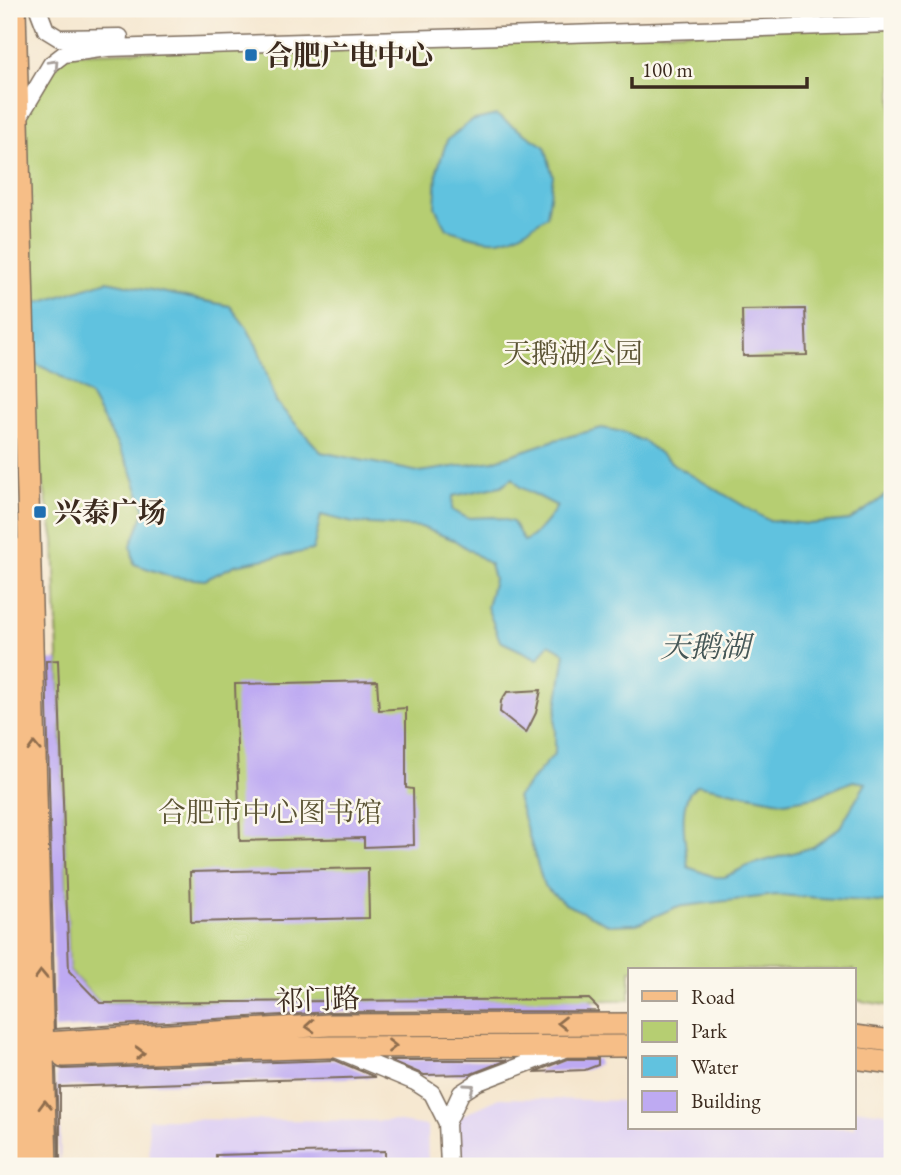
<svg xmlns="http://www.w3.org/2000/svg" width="901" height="1175" font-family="'EB Garamond','Noto Serif SC',serif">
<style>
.built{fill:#e1d4f3}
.green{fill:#b6ce72;stroke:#787c48;stroke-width:2}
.water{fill:#61c2df;stroke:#4e767e;stroke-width:2;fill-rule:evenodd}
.building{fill:#beaaf2}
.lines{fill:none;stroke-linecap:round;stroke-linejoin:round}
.minor-casing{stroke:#7c6c5c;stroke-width:16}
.tertiary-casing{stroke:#7c6c5c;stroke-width:19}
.primary-casing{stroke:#7c6c5c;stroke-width:24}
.minor{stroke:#fff;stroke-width:12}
.tertiary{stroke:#fff;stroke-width:16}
.primary{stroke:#f6be87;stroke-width:21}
.oneway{stroke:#a79f9a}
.oneway2{stroke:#8f6d4d}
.poi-dot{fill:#1f6fb2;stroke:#fbf7ec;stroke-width:2.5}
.labels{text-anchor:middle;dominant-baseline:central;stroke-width:5;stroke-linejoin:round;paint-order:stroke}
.poi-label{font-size:28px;font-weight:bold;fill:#3b2a1e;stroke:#fbf7ec;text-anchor:start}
.park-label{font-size:28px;fill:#5a5333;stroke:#fbf7ec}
.street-label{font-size:28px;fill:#3b2a1e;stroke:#fbf7ec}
.water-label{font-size:30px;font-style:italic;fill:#465858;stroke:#fbf7ec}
</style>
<rect width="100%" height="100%" fill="#fbf7ec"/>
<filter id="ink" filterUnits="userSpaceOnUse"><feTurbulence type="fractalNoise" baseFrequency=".0143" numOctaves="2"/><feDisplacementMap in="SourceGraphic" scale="14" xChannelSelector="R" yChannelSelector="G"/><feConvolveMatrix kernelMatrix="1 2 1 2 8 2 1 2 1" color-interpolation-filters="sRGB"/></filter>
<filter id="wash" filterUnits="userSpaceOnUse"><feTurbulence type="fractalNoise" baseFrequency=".00686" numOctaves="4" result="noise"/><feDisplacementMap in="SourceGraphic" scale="28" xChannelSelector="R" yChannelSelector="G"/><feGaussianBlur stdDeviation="1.57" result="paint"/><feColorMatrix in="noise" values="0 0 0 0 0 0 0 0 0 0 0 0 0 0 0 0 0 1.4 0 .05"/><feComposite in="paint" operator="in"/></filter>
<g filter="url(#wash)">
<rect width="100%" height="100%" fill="#f5e6ce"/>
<path class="built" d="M499,1098l131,3v27h224v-19l38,5v52h-443l-2,-43z
M148,1119l245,2 34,5 1,40h-278z"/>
<path class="green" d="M892,24v982l-38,-6v-30h-224v30l-530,3 -31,-32 -15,-431 -30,-154 -15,1v-99l12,1 -4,-168 47,-67z"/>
<path class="water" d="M496,115l49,32 8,29 -6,40c-42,29 -51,30 -100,13l-12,-22 2,-36 10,-31 24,-19z
M107,281l123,25 17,22 11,20 18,54 45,50 98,20 74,-11 62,-21 47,-12 21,4 22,10 31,24 92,54 41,4 41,-4 27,-18 15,-12v413l-115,-8 -101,12 -39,17 -27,1 -45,-21 -21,-18 -27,-89 38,-44v-34l10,-66 -16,-9 -11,15 -38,-18 -13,-34 7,-28 -4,-15 -36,-24 -33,-13 -68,-4 -32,-8 -8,35 -78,15 -30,15 -33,-3 -38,-13 -3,-19 14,-35 -15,-42 -40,-72 -35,-23 -21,-10 -25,2v-62l33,-1zM513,478l7,9 37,19c-6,11 -22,31 -33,35l-11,-19 -19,-5 -27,1 -15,-8 1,-14 48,-10zM853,781l13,2 -26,44 -27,20 -66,19 -22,11h-10l-27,-10c-2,-22 -13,-70 10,-82l87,17 30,-5z"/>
<g id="blocks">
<path class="building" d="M805,309l2,46 -64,1 -1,-46z
M58,660l11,311 31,32 489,-4 9,9v3l-269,1 -274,17 -9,-368z
M377,681l2,29 27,-2v80l7,1 1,56 -50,2v-9l-124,3 -5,-157z
M541,690l-5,23 -10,20 -26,-21 1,-11 6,-9z
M368,868l1,50 -178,4 -1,-50z
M9,996l4,170h-4z
M567,1059h31v6l-13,5 -51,2z
M335,1060l40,17 -315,10v79h-1l-3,-99 7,2z
M389,1060h118l-36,14 -47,1z
M385,1151v14l-6,1h-163v-11z"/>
</g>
</g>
<g filter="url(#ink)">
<use href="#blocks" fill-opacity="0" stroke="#7c6c5c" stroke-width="2"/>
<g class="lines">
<defs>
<path id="minor" d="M808,9l1,17"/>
<path id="tertiary" d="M38,9l8,21 13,8 61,-1
M17,121l34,-57 13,-10 43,-6 785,-24
M338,1050l77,32 17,11 15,30 14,-30 17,-11 84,-32
M447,1123l2,43"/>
<path id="primary" d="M15,9l31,1157
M9,544l4,85 13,537
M854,1036l38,5
M30,1044l299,-19 301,-1
M63,1056l266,-9 301,-1
M854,1058l38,5"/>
</defs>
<use href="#minor" class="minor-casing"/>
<use href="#tertiary" class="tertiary-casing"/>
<use href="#primary" class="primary-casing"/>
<use href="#minor" class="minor"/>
<use href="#tertiary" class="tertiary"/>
<use href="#primary" class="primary"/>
</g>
<defs><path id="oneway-chevron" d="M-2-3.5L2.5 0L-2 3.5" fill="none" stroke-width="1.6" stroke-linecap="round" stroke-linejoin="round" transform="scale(1.75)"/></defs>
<g class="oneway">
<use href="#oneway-chevron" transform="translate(54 64) rotate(-47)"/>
<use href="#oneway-chevron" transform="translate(470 1088) rotate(-35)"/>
</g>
<g class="oneway2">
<use href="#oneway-chevron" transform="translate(34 747) rotate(-92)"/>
<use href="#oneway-chevron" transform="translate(41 975) rotate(-92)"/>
<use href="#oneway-chevron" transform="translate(562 1023) rotate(180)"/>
<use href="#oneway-chevron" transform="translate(310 1026) rotate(176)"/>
<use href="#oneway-chevron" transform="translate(392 1046)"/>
<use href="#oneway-chevron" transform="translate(140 1053) rotate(-2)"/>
<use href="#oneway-chevron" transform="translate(45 1105) rotate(-92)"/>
</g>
</g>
<g class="poi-dot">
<rect x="244" y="48" width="14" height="14" rx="3.5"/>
<rect x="33" y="505" width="14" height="14" rx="3.5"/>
</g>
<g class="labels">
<g class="poi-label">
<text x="265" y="55">合肥广电中心</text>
<text x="54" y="512">兴泰广场</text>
</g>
<g class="park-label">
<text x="573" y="353">天鹅湖公园</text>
<text x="270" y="812">合肥市中心图书馆</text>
</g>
<g class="street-label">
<text transform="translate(318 999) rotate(-2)">祁门路</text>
</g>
<g class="water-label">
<text x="705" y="646">天鹅湖</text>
</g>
</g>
<rect width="901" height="1175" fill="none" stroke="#fbf7ec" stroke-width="35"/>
<rect x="628" y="968" width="228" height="161" fill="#fbf7ec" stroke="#aea59a" stroke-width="2"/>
<rect x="642" y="991" width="35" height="10" fill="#f6be87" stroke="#aea59a" stroke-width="2"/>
<text x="691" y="1004" font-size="21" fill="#3b2a1e">Road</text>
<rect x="642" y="1021" width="35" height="21" fill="#b6ce72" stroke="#aea59a" stroke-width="2"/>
<text x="691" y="1038" font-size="21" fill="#3b2a1e">Park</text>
<rect x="642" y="1056" width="35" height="21" fill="#61c2df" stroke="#aea59a" stroke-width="2"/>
<text x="691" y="1074" font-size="21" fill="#3b2a1e">Water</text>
<rect x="642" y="1091" width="35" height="21" fill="#beaaf2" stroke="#aea59a" stroke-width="2"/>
<text x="691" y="1108" font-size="21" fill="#3b2a1e">Building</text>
<path d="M632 77v10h175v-10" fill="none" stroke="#3b2a1e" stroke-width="3.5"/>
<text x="642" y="77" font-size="21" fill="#3b2a1e" stroke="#fbf7ec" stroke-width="5" paint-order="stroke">100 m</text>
</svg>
